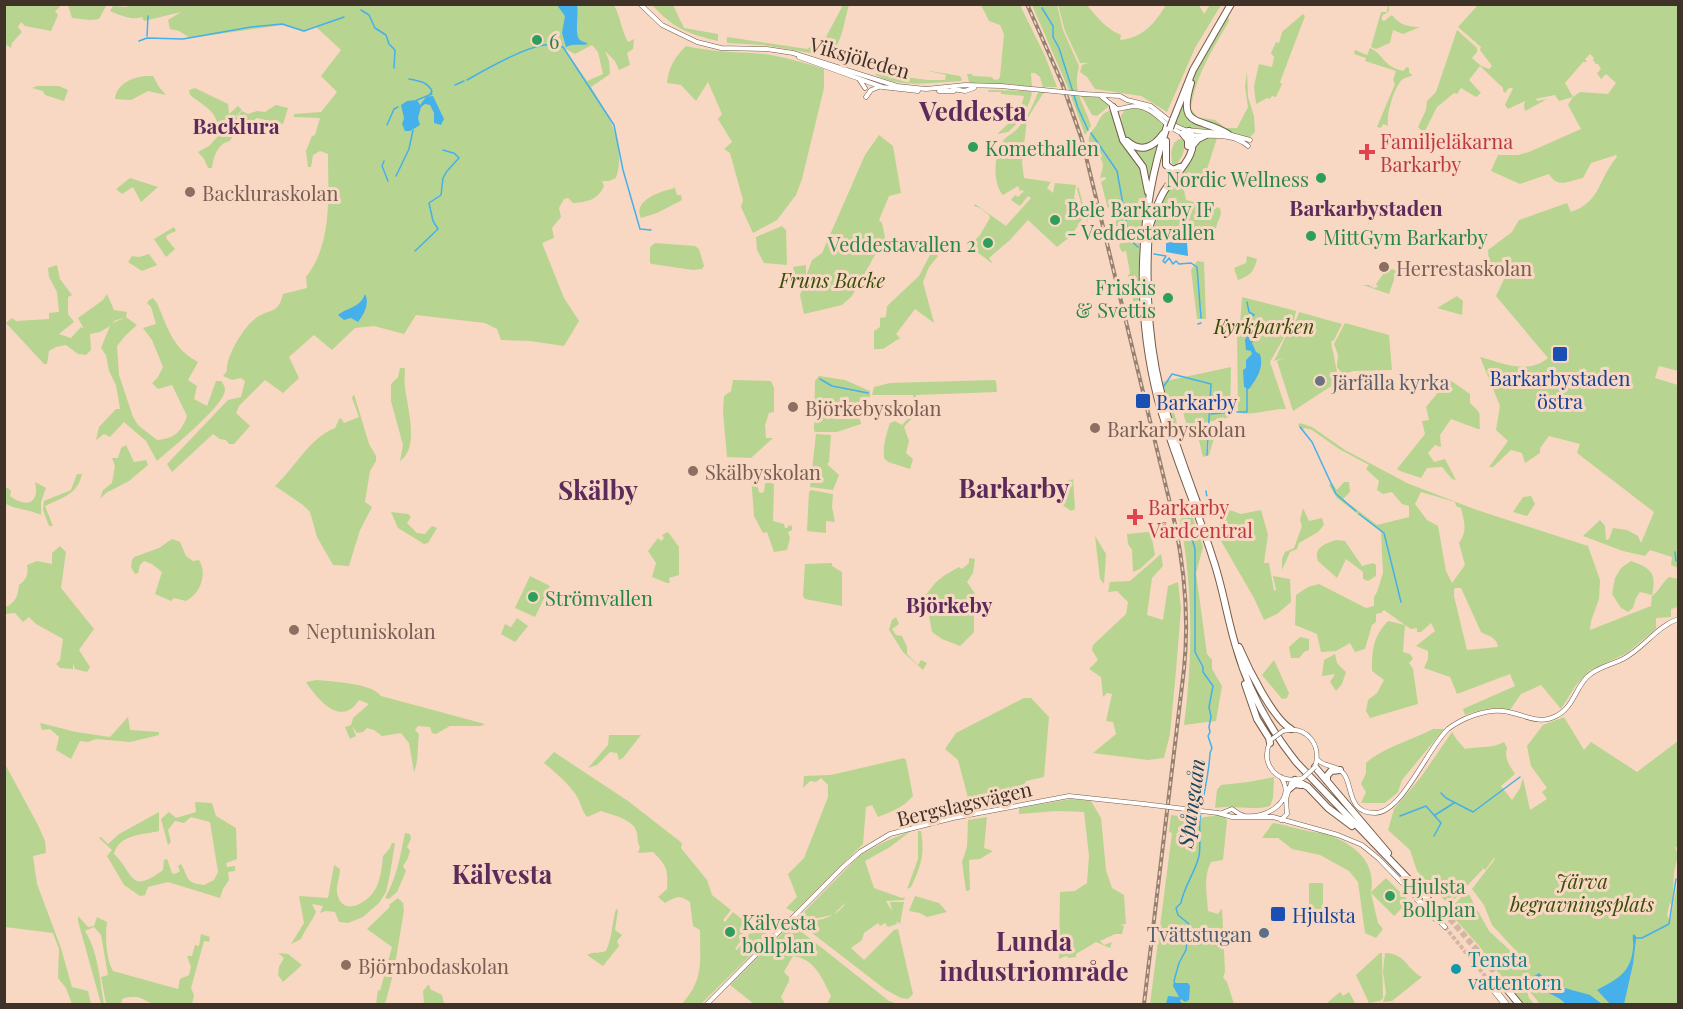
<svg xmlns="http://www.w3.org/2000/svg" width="1683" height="1009" font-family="'Playfair Display',serif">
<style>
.green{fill:#b7d590;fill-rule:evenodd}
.water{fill:#45b0ea}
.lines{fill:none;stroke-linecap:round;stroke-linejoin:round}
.stream{stroke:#45b0ea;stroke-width:1.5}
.secondary-tunnel{stroke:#d3b7a3;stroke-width:4;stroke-dasharray:4 2;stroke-linecap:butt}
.highway-tunnel{stroke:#d3b7a3;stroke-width:6;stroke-dasharray:6 3;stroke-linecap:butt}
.secondary-casing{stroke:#765b48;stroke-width:5}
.highway-casing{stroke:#765b48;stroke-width:8}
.secondary{stroke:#fff;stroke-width:4}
.highway{stroke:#fff;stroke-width:6}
.rail-casing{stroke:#978272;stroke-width:4}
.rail{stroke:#f8d8c2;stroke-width:1.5;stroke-dasharray:4.5;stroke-linecap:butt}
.secondary-bridge-casing{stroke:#765b48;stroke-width:5;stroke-linecap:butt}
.highway-bridge-casing{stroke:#765b48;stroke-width:8;stroke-linecap:butt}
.secondary-bridge{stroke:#fff;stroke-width:4}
.highway-bridge{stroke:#fff;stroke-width:6}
.leisure-dot{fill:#2e9e5b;stroke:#f8d8c2;stroke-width:2}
.health-dot{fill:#e0444e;stroke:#f8d8c2;stroke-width:2}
.education-dot{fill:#8d6e63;stroke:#f8d8c2;stroke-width:2}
.transit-dot{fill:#1a4fb4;stroke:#f8d8c2;stroke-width:2}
.worship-dot{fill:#6b7280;stroke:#f8d8c2;stroke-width:2}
.service-dot{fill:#5c6f8a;stroke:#f8d8c2;stroke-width:2}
.culture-dot{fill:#0f9aa8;stroke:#f8d8c2;stroke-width:2}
.labels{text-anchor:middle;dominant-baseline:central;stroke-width:6;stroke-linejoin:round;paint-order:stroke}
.leisure-label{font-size:20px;fill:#27864d;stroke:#f8d8c2;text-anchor:start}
.street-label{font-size:20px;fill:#3e3229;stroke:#f8d8c2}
.health-label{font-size:20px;fill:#be3a42;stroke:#f8d8c2;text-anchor:start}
.education-label{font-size:20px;fill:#785e54;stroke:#f8d8c2;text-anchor:start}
.park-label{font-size:20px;font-style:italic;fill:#364d08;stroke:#f8d8c2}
.transit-label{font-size:20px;fill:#164399;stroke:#f8d8c2;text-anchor:start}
.worship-label{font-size:20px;fill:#5b616d;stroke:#f8d8c2;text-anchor:start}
.service-label{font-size:20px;fill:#4e5e75;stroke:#f8d8c2;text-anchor:end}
.culture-label{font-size:20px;fill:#0d838f;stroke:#f8d8c2;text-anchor:start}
.neighbourhood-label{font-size:21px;font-weight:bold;fill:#5d2b5b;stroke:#f8d8c2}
.water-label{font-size:21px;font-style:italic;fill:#1c4760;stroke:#f8d8c2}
.district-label{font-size:26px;font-weight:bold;fill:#5d2b5b;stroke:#f8d8c2}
</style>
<rect width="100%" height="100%" fill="#f8d8c2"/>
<path class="green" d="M132,4l482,1c6,11 8,27 14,37l6,-3 -1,10 -6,4 3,12 -11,5 -4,-9 -10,-10 4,10 1,13 -19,13c17,28 36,56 25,91l-7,3h-7l2,5c-6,14 -17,16 -31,17l-5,-5 -4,1 -5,9 2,9 -9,11 2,10 -12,5 22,55 15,23 -15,25 -34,-5 -29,-1 -4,-11 -12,-6 -69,-8 -12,19 -30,-8 -19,2 -23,22 -18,-15 -25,22 10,21 -16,15 -18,-13 -26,26 -3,7 14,13 -16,18h-5l-3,-4 -6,-1 -7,-5 -41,38 -5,-8 61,-64 13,-3 4,-16 -4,-3 -9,2 -9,-4 4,-5c-2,-13 17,-45 29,-53 14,-10 22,-3 27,-24l24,-6 -1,-11c27,-34 22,-83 22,-123l-8,-3 -7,4 -2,12h-3l-2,-16 6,-15 3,-1 5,-17 -26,-1v-3l27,-2 16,-20 -16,-16 20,-26 -26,-24 -11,6 -21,-7 -93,13 -11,-7 -9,-2 -2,-9 13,-8 -37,9 -2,-4c-10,4 -22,-2 -32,-6l3,-5 13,1zM592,45l6,7 5,22 -16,7 -23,-33 11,6z
M4,5l1,-1 55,1 -1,3 -4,3 3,4 -7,16 -26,-5 -4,-4 -3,5 4,5 -10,11 -1,5 -6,-4z
M104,5l2,1 -7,13 -9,1 -18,-2 -4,-13z
M652,5h21l11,23 34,6v7c-30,-7 -45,-13 -66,-36z
M843,5h6c-5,16 -7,41 -21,51l-65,-11 -36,-2v-6l80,12 19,-12z
M981,5h39l25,51 12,31h-14l-3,-10 -5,-4h-4l1,15 -20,-4 -38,1 -5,-3 -2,-8h5l1,2 18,1 4,3 4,-1 1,-3 4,-42 -4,-9 -11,-4z
M1032,5h25l6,25 16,36c-7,28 5,35 12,60l-6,9 -17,-47z
M1058,5h29c9,11 19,24 34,30l-1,5c23,-2 35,-17 46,-35h33l5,9 6,-9h11l-26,43 -28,64 -26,-16 -46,-7 -8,-12 -7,-5 2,-7 6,-2h-8l-15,-32z
M1388,5h1v6l-7,5v4l2,1 8,-6c8,10 15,12 28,12l-17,7 -10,-4 -3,13 -14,6 -5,-2 10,-35h6z
M1478,5h200v366l-19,-5 -4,12 23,7v183l-7,-3 1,-8 -22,-7 -5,6 -22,-5 -40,-15 17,-16 5,6 1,14 3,-1 4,-11 14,2 11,6 3,7 13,-31 -77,-59 3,-9 -31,-8 -9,12v5l-15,10 -3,-10 -11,-3 -18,17h-4l19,-26 -12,-11 4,-24 -20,-49c23,6 47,18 68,1l-52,-62 8,-17 -15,-13 -1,-16 24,-18 7,-12 48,-17 4,9c31,-11 26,-32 46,-55l-1,-2 -25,8 -8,15c-15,3 -25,11 -34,-4l-29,10 -29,-13 7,-16h20l11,-3 52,-23 -13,-24 5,-8 -14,4 -4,-6 -20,4 3,2 9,-2 -22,12 -1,-5 1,-5 -17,8 -3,-4 8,-17h-4l-4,5 -2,-2v-3l-23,-22 -11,14 12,13 -5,4 -15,-9 -4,6 -3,-1 -17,14 -13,26 -6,-6 8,-17 1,-9 9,-9 21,-62 20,18v4l-5,6 9,8 8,3 3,-3 -12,-16 1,-3 -23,-20zM1590,54l4,4 -1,2 3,4h2l3,5 -4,4 4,6 5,-5 10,9 -8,11 -28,-2 -7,5 -8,-14 18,-21h4l-2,-3z
M1303,14l2,2 -25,66 2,2 -6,13 -4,-1 -2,3 -3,-1 -11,6 -2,-18 5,-22 13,3 2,-10 -3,-4 5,-11 3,1 3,-11z
M1228,15l1,6c-16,28 -34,55 -38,88l6,8 18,3 11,8h11l11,-21 -3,-20 2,-16 1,26 6,19 1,16 -6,6c-6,-1 -13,-4 -19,-5 -18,-3 -39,1 -55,-10l25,-60z
M686,46c23,5 43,6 65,7 25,1 49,9 73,16v19l-22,91 -6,16 -19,25 -24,13 -12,-26 2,-7 -13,-47 -6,-4 8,-7 -14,-23 4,-5 -14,-32 -12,19 -15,-16 -14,-2c2,-17 8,-26 19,-37z
M1370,48c14,6 12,18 33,23l4,-4 2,1v5l4,2c-2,1 -8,3 -10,4 -9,7 -17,36 -15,47l-5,-2 -2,4 -4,-1 18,-43 -2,-4 3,-9 -31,-10 1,-3 -12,-4 1,-4 12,5z
M878,63h2l2,6 7,2v4l39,5h17l1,-5 -22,-5 36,6 2,3 -1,2c-27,1 -60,8 -85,-6z
M147,76h6l6,11 7,8 -18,-4 -17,9 -16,-1c2,-16 18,-22 32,-23z
M37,86h22l9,4 -4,11 -19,-6 -2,-4 -11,-3z
M195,88l33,16 1,10 9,-8 4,4 -8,8 -5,-4 1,4 4,1 8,-8 6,3 9,-3 8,1 11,-7 12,3 -5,16 -26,-6c-9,6 -15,14 -24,18l-3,5c-13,3 -16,15 -18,27h-4l-4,-9 -6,-7 11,-6 10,-11c-1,-24 -11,-26 -29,-40l-1,-5z
M989,90l41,1 2,2c-3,15 -12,29 -24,39l-11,2 22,-20 5,-18 -23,-2v-2h-13z
M1038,92h6l-17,27 -5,44 2,15 27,4 -4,6 6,5 2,-10 21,2 -2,13 5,6 2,-1 -4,-14 1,-3 14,51 -7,-22 -14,21 -14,11 -29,-27 -18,20 -21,18 4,6 -24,-18 11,-11 10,-17 -1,-3 -9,-7 -6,-2 1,-2 31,22 25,-28 -3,-2 -8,10 -9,-6 4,-5 3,2 5,-5 2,1 -3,-3 -2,1 -2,-5 -15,9c-11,-13 -9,-40 0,-54 3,-5 10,-7 14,-12 9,-9 17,-25 21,-37z
M1081,95c10,1 23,1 28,11l-12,10 -5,-1z
M1126,108c17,-2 25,6 39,16l-5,13 -16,10 -17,-8 -4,-9 -2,-14z
M1112,110c4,9 3,19 8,28 10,20 23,26 26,51l-8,120 -3,1 -7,-35 2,-2 -4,-22 -4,1 -3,-6 5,-9 -3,-10 -5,-1 -1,-24h-7l2,3 -2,4 -7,-27 5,-3 -1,-2 -5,1c1,-4 3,-10 3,-14 -2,-11 -19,-15 -13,-30 1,-3 4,-5 6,-8 4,-8 6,-14 16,-16z
M879,135l14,11 8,47 -12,3 -10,24 3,3 3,14 -33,59 -10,9 -38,9 -4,-19 6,-18 -10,4 -3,-14 13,-2v11l6,-16 10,-7 43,-98z
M1204,138h13l-16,50 -1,-4 -6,-4 -1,-6 -4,-2 -4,4 -1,-4 11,-26z
M1179,139l5,1c2,10 -2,18 -9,26l-3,-3 -1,-11 3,-9z
M1127,143l8,5 24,-5 -10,41 -2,-8z
M1181,175l5,25 34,8 1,6 -8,21 -60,-4c5,-22 13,-39 28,-56z
M130,178l28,9 -17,15 -8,-15 -11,7 -6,-5z
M675,188l2,7h4l1,5 -25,13 -16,5c-9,-18 21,-27 34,-30z
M1363,201l13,5 -7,18 -13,-19z
M782,226l4,4 1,35 -23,-2 -7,-13 -1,-13z
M174,227l2,4 -9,4 -1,3 9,11 -9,8 -12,-18z
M919,234l19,22 -9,11 -6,15 11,41 -19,-14 -19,25 4,4 -17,11h-9v-18l6,-4v-9l6,-1 1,-11 32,-30 13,-25z
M655,243l40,3 4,3 5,17 -2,3 -9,1 -41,-6 -2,-1v-16z
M149,254l8,11 -15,6 -14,-9 4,-6 7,1z
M1247,256l10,3c-3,13 -7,17 -19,21l-4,-12 12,-5z
M1197,261l7,1 2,57h-9l-6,-49z
M57,265l3,14 12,16 -4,2v17l6,8 -15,12 12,4 10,-11 3,2 -6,-11 25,-18 4,-6 7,16 13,2 -1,5 -12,4 -1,2 13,-6 11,8 -12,11 -8,10 2,29 14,42 5,8 19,15c16,-1 25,-8 30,-24l-15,-31 -14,4 -6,-6 6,-6 5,-10 -11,-27 -9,-12 13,-4 -5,-17 -4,-4 2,-3 4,-2 4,5c11,25 15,45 41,59l-10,18 9,6 -3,13 13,7 9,-25h5c4,5 5,8 3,13 -6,16 -52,54 -67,67l-11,-20 -22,-19 -14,15 -6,-3 -8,6 3,-13 17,-18h4l-4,-24 -7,-14 -3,-16 -5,-7 9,-22 -10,6 -10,2 1,16 -5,5 -8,-1 -12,-9 -10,2 -7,4 -2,13h-3l-38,-41 6,-5 4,3 33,-2v-6l10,-1 -2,-20 -8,-15 -1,-9z
M1390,265l-1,6 3,-2 5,2 -8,23 -26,-9h7v2l2,-1 1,2 5,-1 -2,-3z
M1457,296l6,5 -1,14 -25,-7z
M1242,297l54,14 -2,9 -24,42 16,47c-13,-1 -37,8 -48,3l-1,-76 3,-10z
M1299,312l43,12 -8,16 -3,2 6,30 -2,2 3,4 -2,5 -43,28 -16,-50 9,-4 -12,4c5,-9 8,-18 13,-27 4,-8 10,-13 12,-22z
M1345,323l44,12 3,35 -39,1 -10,4 -6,-8 1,-12 -4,-11z
M1231,367l-1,50 -41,9 -3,-3 -4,-15 7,-2 -2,-7 -16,2 7,26 -4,1 -13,-46z
M400,368h5c0,6 -1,13 0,19 2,19 15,61 -5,74l3,-16 -12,-44v-17l7,-7z
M819,376l26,4 25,11v6l-10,1 -2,13 3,13 -24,8h-22l-1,-2 1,-49z
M1447,378l23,16v9c14,13 8,8 10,26h-2l-27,-10 -11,16 1,12 -6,-2 -7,8 6,9 11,-3 11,21 -4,-1 -10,-12 -15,1 -6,10 -21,-7 -3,-2 28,-35 -3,-13 7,-1 -3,-13 14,-17v-10z
M733,380l38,1 3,7v24l-5,1 -4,12 1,13h7l-22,20 -24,-1 -4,-45 1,-16 7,-5z
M994,380l2,1 1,11 -81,3v14l-2,2 -1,-16h-41l2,-8 16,-4z
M354,394l15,50 7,12v5l-6,10 -5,31 7,5 -12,23 -11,36 -16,-1 -16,-28 -7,-25 -7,-7 -28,-19c20,-18 34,-48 60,-58l4,-9 2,-1 3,5 15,-6 -7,-19z
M913,413l2,2 -11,12 5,14 -3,12 7,6 -3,10 -22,-7 -4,-4c-1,-13 2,-23 6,-35l5,-2 7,4z
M1300,423l12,4 33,23 62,33 67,26 114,37 12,34 -1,19 -8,22 -1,9 61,-24 1,-10c7,-5 10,-13 17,-19l9,2v28l-7,2v8l-15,1v11l-29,24 -38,18 -13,14 -15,24 -20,-24 -20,9 -11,16c-17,-4 -29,0 -45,5l-2,-6 52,-23 -5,-12 -53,20 -7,-17 -26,-9 4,-9v-8l-12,-5 19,-15 -4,-8 -10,9h-4v-4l-6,1 -6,-4 -2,27 7,2 3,5 -4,4 4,6 5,35 -48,14 -4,-7 2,-11 9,-7 7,-13 -12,-9c0,-22 1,-34 16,-50l17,4 -21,-15 -3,3 -5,1v8l-4,3 -7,24 -10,3 -5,-9 -14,8 -15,1 -4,-18 -22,-9 1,-30 12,-8 11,-3 47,24 8,-2v-9l3,-5 6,-19 -2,-41 -44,-34 -8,-13 3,-2 5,7 7,-8h5l1,10 -7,7 34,26 32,-8v-11l-7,-2 -10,-12 -9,2 -6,-4 2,-9 -13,-12 3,-4 -30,-16 -27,-19 -7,-2 -3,2 -4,-5zM1421,492l34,10 1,4 5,2c3,13 7,23 -2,35l6,22 -13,18 -6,-12 -8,-45 -11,-6 -12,-16zM1456,588h5l20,44c7,4 16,5 17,15l-31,3 -13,-54v-7z
M1212,428l4,4 -7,23 -6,2 -6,-25 11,-3 -2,25h2l2,-25z
M816,434l15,1 -2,27 -2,2 12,11 -6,15 -23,-3z
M126,445l8,17 12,-2 2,5 -19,16 -23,12 -6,6 3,-9 9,-7 3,-17 -3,-8h6l3,-10z
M77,474h5c-5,21 -19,23 -37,32l8,20h-4l-6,-16 1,-9 27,-11z
M751,475l4,1 4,16 2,1 3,-1 2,-15h3l2,6 3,1 -1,37 11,3 1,4h2l2,-3 3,1v4l-4,2 2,6 -3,12 -13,2 -7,-20 -4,1 -9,-17z
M1073,479l2,30 -4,2 -11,-8 4,-5 -3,-4 7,-6 -1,-7z
M35,482l11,6 -5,14v13c-12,-6 -29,-6 -36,-12v-15h3l3,3 -1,5c16,12 30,8 25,-14z
M811,490l22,4 -1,13 3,15 -9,-1v12l-19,-2 2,-39z
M1531,496l4,8 -8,12 -14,-4 10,-15z
M1224,508l17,6 20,-4 7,25 -4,28h5l5,28 2,-1 -3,-14 17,3 1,23 -14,12 -13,6 -10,-22 -37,-64z
M1303,508l6,13 13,-3 2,7 -6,7 -19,11 -2,6 -7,3 -8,18v-11l3,-7 9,-4 8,-22 -2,-6z
M391,512l17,2 3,3 -4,6 10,10 8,1 7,-8 5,2 -9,15 -4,1 -26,-16z
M1187,513l5,2 11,32 -7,26 11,81 5,6v9l10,17 -6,35 -32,4c9,-68 9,-138 -4,-205z
M668,532l11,15v28l-10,3 1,5h-3l-15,-6 4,-14 -8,-12 10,-13 3,3 3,-3 -2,-3z
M1148,532l3,1 4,22 -15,14 -7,3 -1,-22 -4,-6 -1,-10z
M1095,536l11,18 -2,30 -4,-5z
M172,539l8,3 6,14 7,5 6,-1c9,14 1,34 -13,41l-12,-3 -3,3 -16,-7 7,-22 -10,-8 -8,-3 -4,4 -2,8 -3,1 -4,-7 1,-7 2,-3 25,-9z
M1336,540l9,1 17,25 11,-3 3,2v11l-8,5 -5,-2v-7l-17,-13 -9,19 -19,-17c-5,-14 7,-17 18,-21z
M60,546l6,6 -5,36 33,41 -15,21 11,17 -3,5 -12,-3 -2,-6v6l-13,-1 -4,-4 4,-4 3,-21 -27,-15 -7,-7 -6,5 -8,-9 -10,1v-7c10,-3 13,-11 14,-22 7,-5 10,-11 8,-20l10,-4 15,3v-11z
M1161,554l2,12 -11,12 -5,37 16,5 5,-34 10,-4 3,26 -5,63 -6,63 -6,24 -16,2 -55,-7 23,-19 -3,-12 -7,-1 6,-27 -5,-1 -4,4 -2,-20 -12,-8 9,-9 -6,-10 1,-5 33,-31 2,-12 -11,-11 -9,1 2,-10 20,-1z
M969,558l6,1 -2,14 -6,9 9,13 -9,11 7,5v21l-14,14 -18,-7 -10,-7 -4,-22 -17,-1v-8l14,-5 11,-14 9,-7 14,-8 3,2 7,-6z
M1631,561c20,7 26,12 21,34l-12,-3 -4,6 -3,10 -5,4 -7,-4 -9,-14 3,-16 6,-10z
M832,563v3l10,6v34l-37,-7 -2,-3 2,-32z
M530,576l20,10 -15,31 -20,-9z
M896,617l3,7 -7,5 4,6 6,1 5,11v7l11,11 3,-5 6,3 -4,7 -20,-18 -14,-22 3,-10z
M517,618l11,8 -13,16 -14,-8 4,-10 6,3z
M1300,637l9,2v11l-5,2 -5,6h-8l-2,-11z
M1335,654l2,9 9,9 -4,12 -6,7 -6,-9 5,-8 -13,2 2,-16z
M1274,660l15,33 -2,5 -5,1 -20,-24z
M317,680c18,2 54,3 64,16l104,28 -4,2h-31l-14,8 -4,-1 -2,-6 -12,-1 -3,4 4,4c-2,13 0,26 -5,38l-5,-29 -8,-10 -19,3 -8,-6 -7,-2 -4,4 -6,1 -5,-7 4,10 -6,3 -5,-12 6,-2 2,-7 16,-14 -10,-4c-18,28 -41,0 -53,-18z
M1024,698h7l18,19 -5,60 -18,4 -9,17 -46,11 -13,-49 -13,-11 11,-16z
M128,717l2,13 29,2v3l-29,7 -34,-3 -8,3 -8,-1 -9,18 -15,-9 3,-13 -9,-8 -8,1 -2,-7 36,9 34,5z
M1564,717l20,33 7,-8 46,30 41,-31v107l-3,-1 3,8 -4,18 -2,34 -2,-5 -3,13 3,6 8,-40v123h-138l-14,-17 3,11 5,6h-14l-40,-57 -32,-36 19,-20 22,40 26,24 5,14 -2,-16 -26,-28 -8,-20 -12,-16 23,-30 -1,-1 -9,12 -4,-4 2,3 -34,36 -32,-34 -7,-21 -22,-20 6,-21 27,-32 31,-45 5,8 8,9c14,-3 26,0 39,-7l3,6c-3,10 2,17 8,26l-14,12 11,14 8,-12 3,-10 7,32 17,-11 -5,-7 5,-4 -16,-22 -4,-20 16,-21z
M1433,729h11l-42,51 -4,12 -13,11h-24l5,-11 -5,-8 5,-11v-10c16,-15 46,-23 67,-34z
M609,735h32l-18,23 -4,2 -2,-7 -7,-1 -13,13 -9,3 20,-23z
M554,752l74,49 54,42 -1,5 26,32 5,15 19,15 -8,10 2,2 8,-10 16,13 -9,12 2,2 -7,10 2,1 13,-17 2,1 4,-4 3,3 3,-4 5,6 -4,8 -62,61h-19c22,-25 18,-41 18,-74l-7,-4 -3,-24c-10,-8 -15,-5 -25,1l-7,-6 9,-8c1,-20 0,-23 -14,-37l-15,1 2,-6c-3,-5 -2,-8 -3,-14 -3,-14 -25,-18 -36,-22l-14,6c-6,-7 -6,-15 -11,-22 -8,-12 -21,-23 -32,-32z
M904,758l2,2 7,36c-9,11 -22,16 -35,21l-6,-12 -6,2 -3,37 -69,68 -8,-4 11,-11 -9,-23 16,-16 24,-61v-12l-7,-7 -5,4 -6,-1 -7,7 1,-12 27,-1z
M5,764l33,61 7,16 1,12 -13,3 4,28 24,64 11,39 16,4 3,13h-19l-6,-16 -8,-10 1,-29 -6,-16 -48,-6z
M1274,777l-1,21 -3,8c-17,5 -36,-1 -55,2l2,-18 4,-5 27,-3z
M1071,799l20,2 10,17 5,52 6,18 12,7 2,29 -6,1 4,1 -2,8h-7l-15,7 4,4 8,-3 -2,6 -14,-6 -20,12v3l-7,1 -3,-2 -7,3 1,-67 15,-1 12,-8 2,-27 -5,-44 -27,-1 -38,3v-6z
M195,802l17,1 4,13 20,12 1,31 -11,4 1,4 8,-1v5l-7,1 1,8 -6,9 -3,9 -52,-16 -20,5 -3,8 -5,1 -16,-11 -17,-29 5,-6 -13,-12 2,-1 7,7 11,-10 40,-22v19c-16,4 -40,3 -45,23 21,20 15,41 49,16l1,-10 3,-1 5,14 3,1 5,-3 -2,-5 3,-2c8,14 4,19 23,21l10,-5 4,-8 -8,-50 -19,-5 -7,6 -9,-2 -7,9 3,12 -3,3 -7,-26 8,-7 7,6 20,-6z
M1171,815l28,3 20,-3 6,2 2,4 -4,39 -12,2c-8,15 -4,32 -3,49l10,3 4,-6 3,64 -2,5 4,5 7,22h-84l22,-171 -3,-1z
M987,817l-3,31 9,3 -13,8 -11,1 1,30 -4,1 -4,-29 5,-15 1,-27z
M1273,823c11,1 43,12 50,9 27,11 54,26 48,60l15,-14 23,23 -15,15 -23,-23 7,30 5,6 -7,9 -11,-5 -7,-51 -9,-11 -29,-16 -28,-6 -14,-11h-16z
M911,831l-21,16 -25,14 9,27 28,10 3,-1 -1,3 -18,1 6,10 -2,-9h14l-4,22 -4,-3 1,3 -9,3 -3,-4 -5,3 -2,-3 -14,10 -2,7 -11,8 13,12 30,-30 4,-1 15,65 -5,5 -7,-1 -15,-8 -83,-64 -2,-6c17,3 37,-3 45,-18l-13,13 -25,5 -9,-3 60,-61 25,-14z
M918,831h3c4,23 0,35 -10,56l-4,2 11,-30z
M405,833l5,1 1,5 -4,8 3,4 -2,7 -5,8 3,5 -9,21 -8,7 -4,-1c12,-21 15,-41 20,-65z
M392,843h3l-5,31 -4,18 -7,11 -16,14 -15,6 -9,-1 -4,-10 -9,-1 -6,2 3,-7 -11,-2 4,8c-4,10 -11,17 -15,27l-10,5 13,-21 -5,-27 29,2 6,-33 6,4c0,7 -4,17 -3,23 4,26 31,12 39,-4 5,-11 6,-21 7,-32l7,-8z
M1309,883h14v32h-14z
M915,896l24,7 8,9 -20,5 -7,-4 -11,-2z
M398,898l5,5 1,7 -10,61 -9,33h-9l2,-14 2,1 12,-44 -25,-18 23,-22 -1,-2z
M616,909l2,1 -3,20 7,5 -5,6 2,5 -16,20 -16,-11c7,-4 12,-1 19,-4 6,-12 6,-28 10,-42z
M78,916l10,11 6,-1 3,-9 10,5c-2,15 -1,36 6,49l65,18 2,-10 9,-4 2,-8 -4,-11h5l3,-11 4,1 2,-12 9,3 -1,5 -5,-1 -13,47 3,7 -2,9c-9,1 -31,3 -39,0 -13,-6 -16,-10 -31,-5l-1,5h-15l-5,-27 7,-2 -7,-40 -7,-8 -9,4c13,20 15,50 19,73h-3l-23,-83z
M790,925l8,4 91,72 9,3h10h-81l4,-8c-9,-18 -16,-37 -38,-40l-9,16 5,5v4l-8,16 4,7h-31l-24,-19z
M278,953l10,1 14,11 -19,17 -5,-7 1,-8 5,-9z
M1380,953h2l1,45 -3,3 -11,2 -13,-28z
M1385,953c22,1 20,15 37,24l-30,24 -9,1 3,-9 -3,-21z
M428,985l2,1v3l12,6 2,9h-20l-1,-13z
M1340,992l3,4 6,-4 6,11 -28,1v-1z"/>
<path class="water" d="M557,5h20c2,9 -3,30 3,35 2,2 6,2 8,4 -8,2 -15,-1 -22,3l-4,-14 3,-17z
M433,96l11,23 -3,6 -7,-2v-10l-4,-8 -5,-1 -4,3 -3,11 2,7 -10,6h-5l-3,-7 2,-6 -3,-13 6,-4 10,-1 3,5 6,-8z
M1166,242l21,1 1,13 -22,-4z
M365,294c5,9 -1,20 -7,28l-7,-4 -7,2 -6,-5c10,-8 22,-7 27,-21z
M1247,336l6,5 -1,2 4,9 4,2c4,14 -3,24 -11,35l-5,-2 -1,-17 3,-2v-8l6,-6 -1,-3 -5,-1 -1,-10z
M1633,934l3,2v3l-3,25 -9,40h-14l-13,-14c20,-11 34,-17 36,-42 1,-5 -1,-10 0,-14z
M1539,973l11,11 40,11 12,9h-36c-7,-8 -23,-12 -33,-21v-6z
M1174,981l2,2h12l2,3 -1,14 -4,2 -4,-3 -1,2 2,3h-16l2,-8 11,1 -6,-11z"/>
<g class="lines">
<path class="stream" d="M1042,8l11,18v11l6,11 19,60 10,22
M361,10l8,5 6,13 11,7 3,9 6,6 -1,18
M147,36l1,-20
M139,41l8,-3 36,1 68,-12 31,-3 22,7 40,-14
M409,79c11,2 18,3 23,12l-3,5
M467,80c19,-11 56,-32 77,-35 6,-1 13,1 19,2l51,78 9,45 17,59 11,1
M455,85l9,-4
M417,100l15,-6
M387,125l7,-16 4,-2
M1091,133l26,38 11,61 2,8 8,7
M443,150l10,3
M384,161l-2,5 6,15
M448,170l11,-12 -5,-5
M396,176l13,-27 4,-19
M415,251l23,-22 -5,-8 -4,-18 12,-8 2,-17 4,-7
M1154,254l12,2 -3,5 2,2 4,-5 4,6 3,-3 3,3 12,-1 6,4 4,51
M1247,302l2,10 5,3 -2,2h-8l6,9 -2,3h-5l4,7
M1198,324l3,-1
M820,379l12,7 36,7
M1164,386l8,-12 39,10 -4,71
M1237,412h10v-24
M1211,414l20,-2
M1300,427l12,15 24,52 20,17
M1205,506l3,-3 -2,-12
M1359,514l25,19 17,69
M1675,552l1,9
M1441,793l5,5 27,14 47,-35
M1435,815l19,-12
M1400,816l26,-10 15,17 -7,13
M1636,938h6l27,-14 7,-45
M1174,981l5,-18 7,-13 3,-26 -11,-9 -2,-7 5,-5c3,-17 14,-30 18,-47 2,-12 0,-26 1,-38 3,-22 9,-43 10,-65l2,-5 -4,-12 2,-4 -1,-5 2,-10 -2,-10 4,-21 -10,-14v-5l-8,-15v-103l-8,-28 3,-6"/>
<path class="secondary-tunnel" d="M1445,927l45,55"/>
<path class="highway-tunnel" d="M1444,912l40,46 21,29"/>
<defs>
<path id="secondary" d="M640,4l22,21 35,17 24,6 46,1 26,4 104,33 29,3 39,-4 36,1 42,4
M799,57l83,30 36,4
M859,79l6,9
M953,89l12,2 9,-3
M939,91h15
M1083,94l37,2 7,4 24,6 25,20 9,4 36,3
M866,97l5,-7 8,-3
M1102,97l15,12c6,0 11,-3 18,-3 21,1 30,23 49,28 21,5 45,-4 64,12
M1228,134l22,6
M1283,731c24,-6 39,14 32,36
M1270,742c-11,23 9,44 33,36
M1317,759c7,9 20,5 27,15 9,12 3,39 31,39 27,0 53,-66 73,-84 14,-11 38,-20 55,-18 19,2 35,15 53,5 17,-8 19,-27 31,-39 10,-10 24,-12 36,-18 21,-11 33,-32 55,-40
M1218,813l14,4h41l65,18 24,10 16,13 67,69
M1222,813l10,-4c4,3 8,6 13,7 21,3 52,-15 36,-39
M1281,820l6,-6 -1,-15 6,-19
M1417,900l18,19
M1490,982l17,22
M1495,993l9,11
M707,1004l136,-137 17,-15 30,-18 63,-16 116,-22 75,8"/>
<path id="highway" d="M1191,83c-14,46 8,33 37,51
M1113,107l10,33 20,27 5,25
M1173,120l20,-50 38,-66
M1167,126c-29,87 -32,185 -9,274 15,54 38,105 55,159 10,29 14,59 23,88 12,43 33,81 61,116l145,151
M1183,134l5,6v6
M1127,141c13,12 26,7 36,-7
M1166,141v24l7,5 7,-3
M1192,146l6,-7 8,-4
M1149,228c4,-12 8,-24 14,-35 10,-18 40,-39 26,-62
M1149,229c-3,47 -2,94 7,141 9,46 26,91 42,135
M1239,647c9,21 34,72 52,82
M1245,684l12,35 12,19 1,5
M1315,767l73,86
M1295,780l13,7 20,21 24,18
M1327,781v-5l4,-5 9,-1
M1289,789l6,-5 6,1
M1505,987l14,17"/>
</defs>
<use href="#secondary" class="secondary-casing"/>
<use href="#highway" class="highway-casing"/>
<use href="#secondary" class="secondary"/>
<use href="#highway" class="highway"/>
<defs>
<path id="rail" d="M1027,4l35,79 20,57 93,384c10,48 14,96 9,145l-40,335"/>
</defs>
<use href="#rail" class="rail-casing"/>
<use href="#rail" class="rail"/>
<defs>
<path id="secondary-bridge" d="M1043,90l40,4
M1272,739l11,-8
M1303,778l12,-11
M1144,804l74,9"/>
<path id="highway-bridge" d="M1170,128l3,-8"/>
</defs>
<use href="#secondary-bridge" class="secondary-bridge-casing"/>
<use href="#highway-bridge" class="highway-bridge-casing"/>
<use href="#secondary-bridge" class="secondary-bridge"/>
<use href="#highway-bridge" class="highway-bridge"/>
</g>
<g class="leisure-dot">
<circle cx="537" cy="40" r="6"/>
<circle cx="973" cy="147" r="6"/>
<circle cx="1321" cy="178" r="6"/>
<circle cx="1055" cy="220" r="6"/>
<circle cx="1311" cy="236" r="6"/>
<circle cx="988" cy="243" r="6"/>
<circle cx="1168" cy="298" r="6"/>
<circle cx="533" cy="597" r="6"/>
<circle cx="1390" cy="896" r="6"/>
<circle cx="730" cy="932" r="6"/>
</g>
<g class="health-dot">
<path d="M1364 143h6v6h6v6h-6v6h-6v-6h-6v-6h6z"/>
<path d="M1132 508h6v6h6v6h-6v6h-6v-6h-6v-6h6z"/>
</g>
<g class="education-dot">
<circle cx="190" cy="192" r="6"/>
<circle cx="1384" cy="267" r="6"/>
<circle cx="793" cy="407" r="6"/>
<circle cx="1095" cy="428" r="6"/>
<circle cx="693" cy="471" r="6"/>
<circle cx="294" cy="630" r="6"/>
<circle cx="346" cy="965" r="6"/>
</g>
<g class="transit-dot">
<rect x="1552" y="346" width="16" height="16" rx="3"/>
<rect x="1135" y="393" width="16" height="16" rx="3"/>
<rect x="1270" y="906" width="16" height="16" rx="3"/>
</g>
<circle class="worship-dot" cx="1320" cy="381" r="6"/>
<circle class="service-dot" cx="1264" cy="933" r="6"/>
<circle class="culture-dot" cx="1456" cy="969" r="6"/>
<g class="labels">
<g class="leisure-label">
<text x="549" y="40">6</text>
<text x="985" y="147">Komethallen</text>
<text x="1309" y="178" text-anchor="end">Nordic Wellness</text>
<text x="1067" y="208">Bele Barkarby IF<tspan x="1067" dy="23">- Veddestavallen</tspan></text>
<text x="1323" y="236">MittGym Barkarby</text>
<text x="976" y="243" text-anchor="end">Veddestavallen 2</text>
<text x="1156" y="286" text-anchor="end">Friskis<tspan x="1156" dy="23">&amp; Svettis</tspan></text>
<text x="545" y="597">Strömvallen</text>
<text x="1402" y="885">Hjulsta<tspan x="1402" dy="23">Bollplan</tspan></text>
<text x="742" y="921">Kälvesta<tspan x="742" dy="23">bollplan</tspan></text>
</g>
<g class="street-label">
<text transform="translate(860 57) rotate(16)">Viksjöleden</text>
<text transform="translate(964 803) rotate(-13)">Bergslagsvägen</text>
</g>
<g class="health-label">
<text x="1380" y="140">Familjeläkarna<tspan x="1380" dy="23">Barkarby</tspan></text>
<text x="1148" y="506">Barkarby<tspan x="1148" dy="23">Vårdcentral</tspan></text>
</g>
<g class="education-label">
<text x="202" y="192">Backluraskolan</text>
<text x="1396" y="267">Herrestaskolan</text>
<text x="805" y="407">Björkebyskolan</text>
<text x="1107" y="428">Barkarbyskolan</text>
<text x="705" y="471">Skälbyskolan</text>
<text x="306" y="630">Neptuniskolan</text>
<text x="358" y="965">Björnbodaskolan</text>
</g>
<g class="park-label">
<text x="832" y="279">Fruns Backe</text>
<text x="1264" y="325">Kyrkparken</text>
<text x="1582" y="880">Järva<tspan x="1582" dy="23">begravningsplats</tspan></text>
</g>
<g class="transit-label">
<text x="1560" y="377" text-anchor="middle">Barkarbystaden<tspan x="1560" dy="23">östra</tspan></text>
<text x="1156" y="401">Barkarby</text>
<text x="1292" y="914">Hjulsta</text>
</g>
<g class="worship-label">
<text x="1332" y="381">Järfälla kyrka</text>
</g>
<g class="service-label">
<text x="1252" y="933">Tvättstugan</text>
</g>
<g class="culture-label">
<text x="1468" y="958">Tensta<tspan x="1468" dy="23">vattentorn</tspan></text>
</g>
<g class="neighbourhood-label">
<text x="236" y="125">Backlura</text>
<text x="1366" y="207">Barkarbystaden</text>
<text x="949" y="604">Björkeby</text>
</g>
<g class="water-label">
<text transform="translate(1190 803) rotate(-82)">Spångaån</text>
</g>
<g class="district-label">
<text x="973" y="110">Veddesta</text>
<text x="1014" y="487">Barkarby</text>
<text x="598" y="489">Skälby</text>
<text x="502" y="873">Kälvesta</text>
<text x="1034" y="940">Lunda<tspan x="1034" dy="30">industriområde</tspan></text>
</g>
</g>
<rect width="1683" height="1009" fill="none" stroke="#3e3229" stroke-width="12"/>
</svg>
